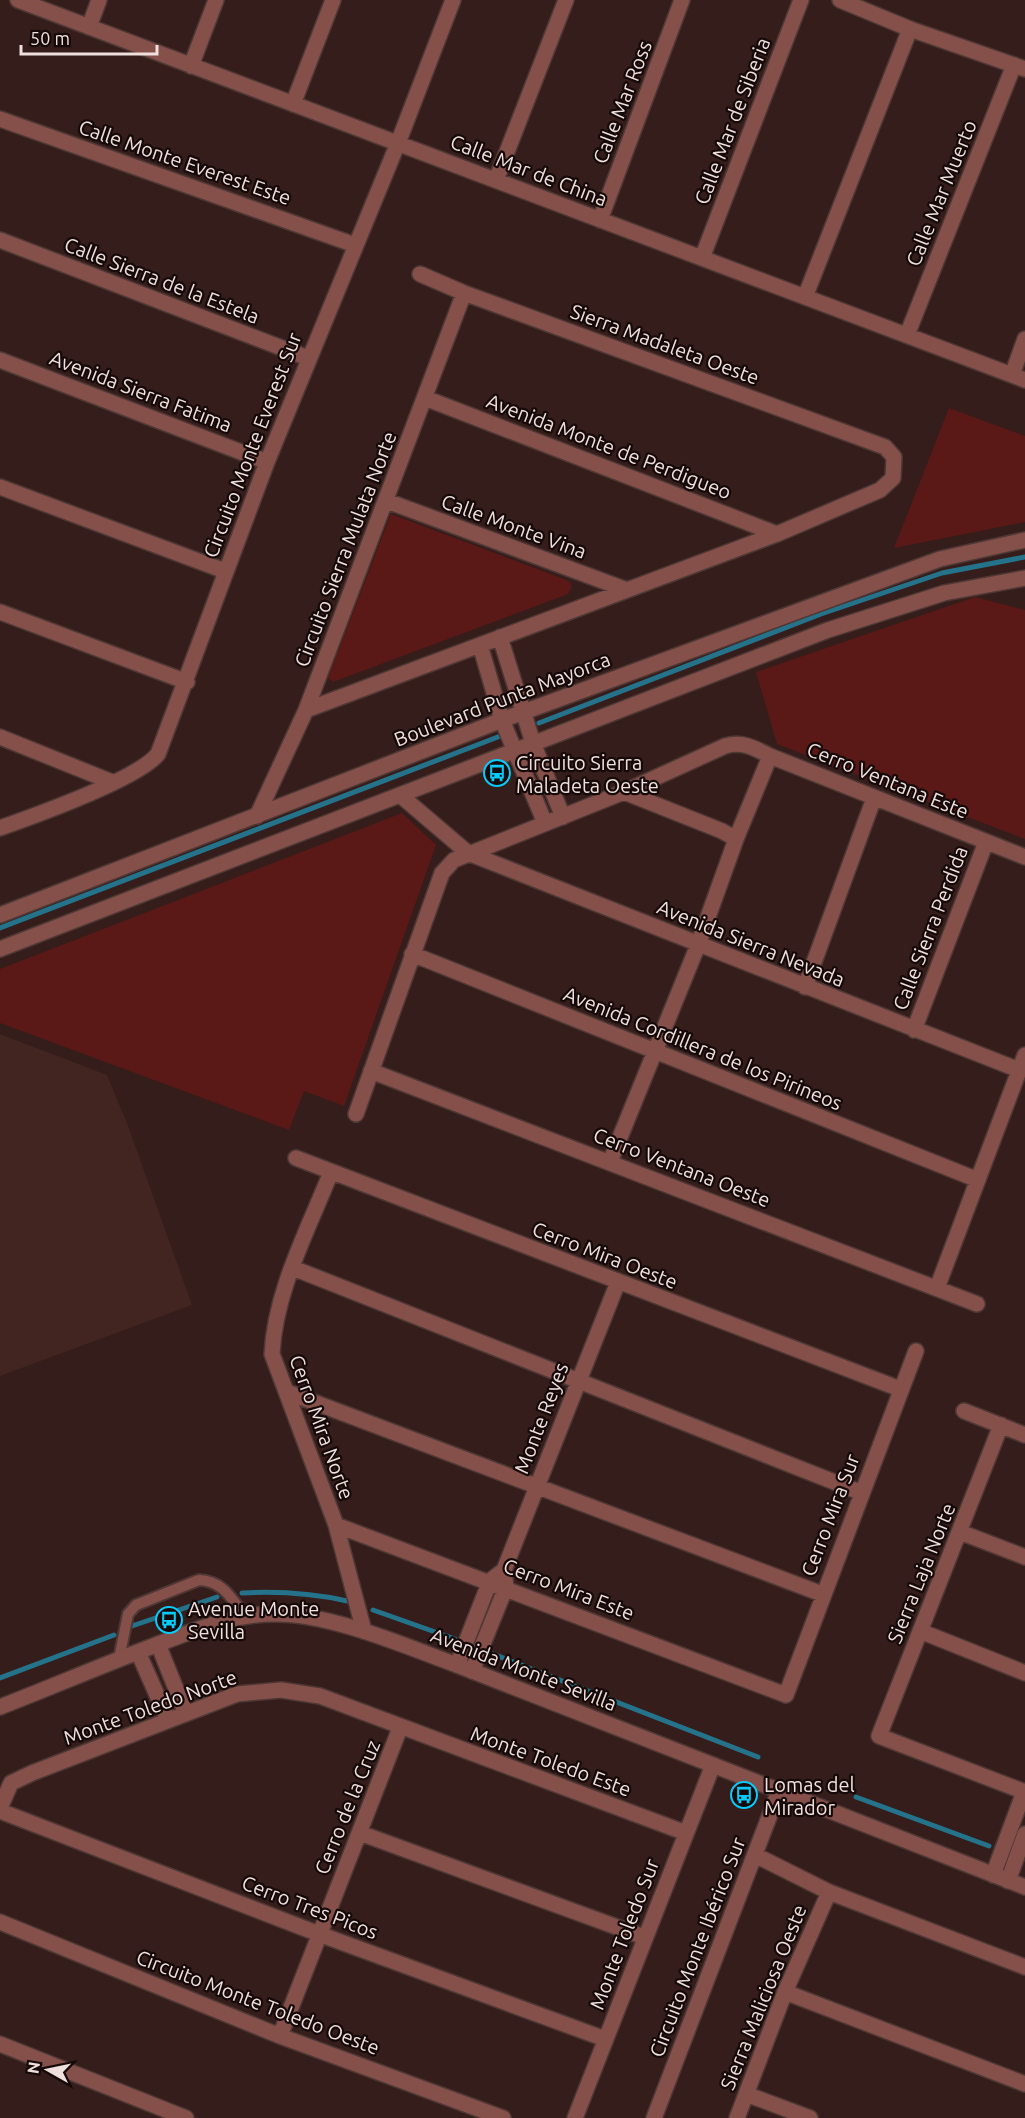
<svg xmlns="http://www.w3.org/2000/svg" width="1025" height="2118" font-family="Ubuntu,sans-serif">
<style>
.built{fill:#422421}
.green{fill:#5a1917}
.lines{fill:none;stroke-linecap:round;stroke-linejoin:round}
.stream{stroke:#24738b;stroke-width:5}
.service-casing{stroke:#4e3835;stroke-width:14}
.minor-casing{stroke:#4e3835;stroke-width:18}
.tertiary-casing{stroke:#4e3835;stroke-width:18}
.service{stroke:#854f4a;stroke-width:10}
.minor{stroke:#854f4a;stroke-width:15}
.tertiary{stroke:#854f4a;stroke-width:15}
.labels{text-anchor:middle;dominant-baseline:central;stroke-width:4.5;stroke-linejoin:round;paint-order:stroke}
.street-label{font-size:20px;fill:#f0e0dd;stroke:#150a09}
.poi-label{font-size:20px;fill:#f0e0dd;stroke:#150a09;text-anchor:start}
</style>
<rect width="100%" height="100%" fill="#341d1a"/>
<path class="built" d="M0,1034l107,41 20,48 65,182 -192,71z"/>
<path class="green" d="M949,408l76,28v86l-131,26z
M391,514l178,67 3,5 -4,8 -235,88 -5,-4z
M975,597l50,13v229l-248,-95 -21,-72z
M402,813l34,32 -92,261 -40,-15 -15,39 -289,-107v-54z"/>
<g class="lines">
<path class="stream" d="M539,723l282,-109 121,-41 83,-16
M0,928l503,-193
M242,1593c37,-2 69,0 105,8
M373,1610l82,29
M132,1626l85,-29
M493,1654l265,103
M0,1678l114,-43
M856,1797l133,49"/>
<defs>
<path id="service" d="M119,1659l9,-45 8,-9 63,-25c24,1 32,18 46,36"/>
<path id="minor" d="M18,0l1007,380
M89,27l10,-27
M191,66l25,-66
M293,104l40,-104
M0,119l355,126
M496,180l70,-180
M600,220l82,-220
M0,240l308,118
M702,258l99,-258
M805,297l105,-268
M907,335l107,-270
M0,360l267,102
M1012,375l13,-36
M425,398l352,136
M0,487l225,84
M387,501l240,89
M0,612l187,70
M500,637l33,106 30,74
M480,645l22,75 43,103
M306,710l471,-176 103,-44 13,-12 1,-21 -9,-10 -421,-154 -44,-19
M0,737l112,45
M624,792l98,39 14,8
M400,795l68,58 551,217
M257,816l49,-106 158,-417
M0,828c34,-12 138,-49 158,-74l109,-292 131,-319 55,-143
M412,954l566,226
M805,987l69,-189
M914,1030l72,-188
M371,1071l606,233
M356,1114l86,-241 12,-13 170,-68 101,-46c18,-5 29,2 45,10l255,101
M296,1158l604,231
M610,1162l88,-217 38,-106 34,-83
M331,1172c-23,58 -56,119 -59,182l64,171 28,106
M293,1268l569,225
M937,1288l88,-233
M287,1392l535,202
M964,1411l61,24
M1001,1425l-122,311 146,56
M336,1525l450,170 130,-344
M960,1532l65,25
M920,1631l105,42
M158,1644l28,70
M138,1652l30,68
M457,1665l33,-84 14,-11 114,-288
M472,1671l34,-84 -1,-9
M0,1808l11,-25 21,-10 205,-79 44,-4 39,6 366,137
M0,1811l319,123 286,105
M360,1833l284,104
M755,1855l74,37 196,75
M993,1875l31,-83
M1008,1881l17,-47
M0,1922l280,114 223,82
M785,1992l240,92
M280,2036l120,-308
M0,2044l186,74
M746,2094l64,24
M575,2118l138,-353
M654,2118l125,-327
M737,2118l48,-126 44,-100"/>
<path id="tertiary" d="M840,0l70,29 115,40
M0,915l502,-195 438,-161 85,-19
M0,949l828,-319 116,-37 81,-15
M0,1707c49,-19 98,-40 148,-59 40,-15 82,-34 126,-34 55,-1 131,32 183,51l568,222"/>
</defs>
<use href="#service" class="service-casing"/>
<use href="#minor" class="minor-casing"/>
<use href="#tertiary" class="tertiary-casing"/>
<use href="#service" class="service"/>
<use href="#minor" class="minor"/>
<use href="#tertiary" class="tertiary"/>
</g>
<defs>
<symbol id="bus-ring" viewBox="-11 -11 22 22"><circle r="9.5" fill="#150a09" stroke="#08cbf9" stroke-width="1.5"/><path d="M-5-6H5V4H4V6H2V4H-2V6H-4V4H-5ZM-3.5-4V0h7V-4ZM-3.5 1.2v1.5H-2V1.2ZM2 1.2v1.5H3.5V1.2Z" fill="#08cbf9"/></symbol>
</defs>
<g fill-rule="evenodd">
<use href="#bus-ring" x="482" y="758" width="30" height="30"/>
<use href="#bus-ring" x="154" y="1605" width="30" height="30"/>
<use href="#bus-ring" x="729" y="1780" width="30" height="30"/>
</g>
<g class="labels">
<g class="street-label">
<text transform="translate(622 102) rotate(-69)">Calle Mar Ross</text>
<text transform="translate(732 121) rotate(-69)">Calle Mar de Siberia</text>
<text transform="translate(185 162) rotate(19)">Calle Monte Everest Este</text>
<text transform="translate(529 170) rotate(21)">Calle Mar de China</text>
<text transform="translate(941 193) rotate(-68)">Calle Mar Muerto</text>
<text transform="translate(162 280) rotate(21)">Calle Sierra de la Estela</text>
<text transform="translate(665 344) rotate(20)">Sierra Madaleta Oeste</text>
<text transform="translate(141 391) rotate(21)">Avenida Sierra Fatima</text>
<text transform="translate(252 445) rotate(-69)">Circuito Monte Everest Sur</text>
<text transform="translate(609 446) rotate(21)">Avenida Monte de Perdigueo</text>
<text transform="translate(514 526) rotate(20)">Calle Monte Vina</text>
<text transform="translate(345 549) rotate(-69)">Circuito Sierra Mulata Norte</text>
<text transform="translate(502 699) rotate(-21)">Boulevard Punta Mayorca</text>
<text transform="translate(888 780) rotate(22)">Cerro Ventana Este</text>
<text transform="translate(930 928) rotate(-69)">Calle Sierra Perdida</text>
<text transform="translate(751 943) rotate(22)">Avenida Sierra Nevada</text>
<text transform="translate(703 1048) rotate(22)">Avenida Cordillera de los Pirineos</text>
<text transform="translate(682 1167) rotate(21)">Cerro Ventana Oeste</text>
<text transform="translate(605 1255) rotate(21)">Cerro Mira Oeste</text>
<text transform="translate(541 1418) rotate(-69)">Monte Reyes</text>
<text transform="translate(322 1427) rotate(70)">Cerro Mira Norte</text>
<text transform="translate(830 1515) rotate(-69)">Cerro Mira Sur</text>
<text transform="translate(921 1573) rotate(-68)">Sierra Laja Norte</text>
<text transform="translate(569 1589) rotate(21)">Cerro Mira Este</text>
<text transform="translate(524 1669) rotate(21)">Avenida Monte Sevilla</text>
<text transform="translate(150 1707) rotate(-20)">Monte Toledo Norte</text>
<text transform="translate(551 1761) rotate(20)">Monte Toledo Este</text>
<text transform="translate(347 1807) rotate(-68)">Cerro de la Cruz</text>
<text transform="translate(310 1907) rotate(21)">Cerro Tres Picos</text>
<text transform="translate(624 1934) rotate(-69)">Monte Toledo Sur</text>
<text transform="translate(697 1947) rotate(-69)">Circuito Monte Ibérico Sur</text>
<text transform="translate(763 1997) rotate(-68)">Sierra Maliciosa Oeste</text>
<text transform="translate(258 2002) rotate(21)">Circuito Monte Toledo Oeste</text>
</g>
<g class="poi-label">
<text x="516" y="762">Circuito Sierra<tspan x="516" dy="23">Maladeta Oeste</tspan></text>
<text x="188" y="1608">Avenue Monte<tspan x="188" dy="23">Sevilla</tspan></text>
<text x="764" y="1784">Lomas del<tspan x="764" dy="23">Mirador</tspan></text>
</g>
</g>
<g transform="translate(48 2070) rotate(279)" stroke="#150a09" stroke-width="4.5" paint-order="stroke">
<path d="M0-4.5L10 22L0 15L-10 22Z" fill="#f0e0dd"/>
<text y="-9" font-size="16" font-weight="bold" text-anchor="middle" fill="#f0e0dd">N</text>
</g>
<path d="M21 45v9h136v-9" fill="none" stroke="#f0e0dd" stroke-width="3"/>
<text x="30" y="45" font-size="18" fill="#f0e0dd" stroke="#150a09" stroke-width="4.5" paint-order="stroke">50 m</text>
</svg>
